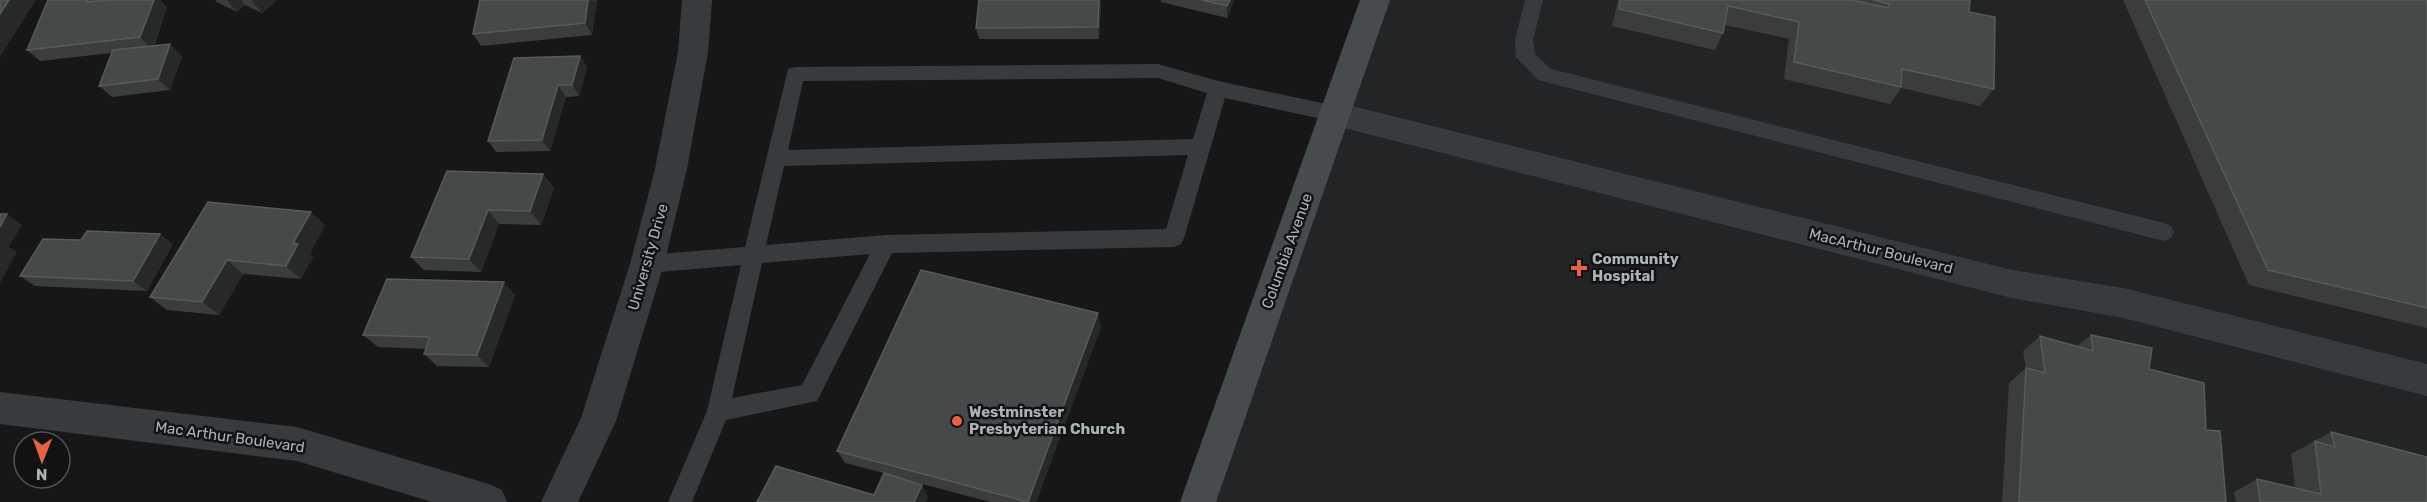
<svg xmlns="http://www.w3.org/2000/svg" width="2427" height="502" font-family="Rubik,sans-serif">
<style>
.built{fill:#232425}
.lines{fill:none;stroke-linecap:round;stroke-linejoin:round}
.lane{fill:#383b3d;fill-rule:evenodd}
.street{fill:#383b3d;fill-rule:evenodd}
.secondary{fill:#464b4d;fill-rule:evenodd}
.wall{fill:#3a3c3d}
.shaded-wall{fill:#272829}
.building{fill:#46494a;stroke:#565a5b;stroke-width:1.5}
.poi-dot{fill:#e66241;stroke:#121213;stroke-width:2}
.labels{text-anchor:middle;dominant-baseline:central;stroke-width:5;stroke-linejoin:round;paint-order:stroke}
.street-label{font-size:15px;fill:#aab4b7;stroke:#121213}
.poi-label{font-size:15px;font-weight:bold;fill:#aab4b7;stroke:#121213;text-anchor:start}
</style>
<rect width="100%" height="100%" fill="#171718"/>
<path class="built" d="M1381,0h1046v502h-1221z"/>
<g class="lines">
<path class="lane" d="M1525,0h18l-10,40 2,14 16,15 613,154 7,3 3,6 -3,6 -7,3 -626,-161 -22,-23 -1,-17z
M1158,64l60,17 118,25 7,2 3,6 -3,6 -7,2 -111,-24 -41,140 -3,6 -7,3 -282,6 -75,148 -91,19 -34,82h-24l39,-91 34,-146 -94,8 -7,-3 -4,-6 4,-6 7,-3 98,-8 43,-178 7,-2zM1158,78l49,15 -14,46 -405,11 15,-69zM1188,155l-22,74 -280,6 -120,10 18,-79zM870,254l-68,131 -70,13 30,-135z"/>
<path class="street" d="M682,0h30l-4,52 -21,117 -23,95 -48,157 -38,81h-37l40,-84 49,-154 25,-95 23,-117z
M1336,102l676,168 111,18 304,76v32l-304,-78 -111,-20 -676,-172 -11,-3 -4,-9 4,-9z
M0,392l297,35 192,57 13,6 5,12h-75l-135,-41 -297,-37z"/>
<path class="secondary" d="M1360,0h30l-174,502h-36z"/>
</g>
<path class="wall" d="M48,0h112l7,7 -13,39 28,10 -12,34 -58,7 -13,-11 12,-33 -71,8 -13,-11z
M215,0h62l-15,13 -17,-8 -8,7 -20,-10z
M480,0h117l-5,35 -111,11 -8,-12z
M979,0h121l1,6 -2,33h-120l-3,-11z
M1161,0h73l-7,18 -66,-16z
M1618,0h234l5,1 1,-1h112l-1,12 25,77 -14,17 -79,-18 -11,16 -106,-25 5,-40 -64,-14 -2,8 -8,17 -103,-24z
M2123,0h304v328l-178,-43z
M580,56l7,11 -8,29 -13,1 -16,54 -54,1 -8,-11z
M543,174l11,14 -13,37 -42,-1 -18,48 -57,-2 -13,-13z
M208,202l117,23 -15,29 3,3 -12,22 -58,-5 -24,41 -52,-5 -17,-13z
M173,244l-26,47 -112,-5 -15,-10z
M515,295l-26,72 -52,-1 -13,-12 2,-5 -48,-2 -15,-12z
M1101,327l-65,175h-46l-101,-27 33,10 6,12 -3,5h-168l117,-7 10,-22 -39,-10 -8,-12z
M2091,335l58,34 57,61 20,72h-224l7,-119 17,-15 -3,-17 17,-15 37,10z
M2331,432l96,70h-191l-2,-10 23,-13 38,9 -4,-34z"/>
<path class="shaded-wall" d="M9,0h27l-36,57v-43z
M154,0h6l7,7 -15,42 -12,-12z
M227,0h14l4,5 -8,7z
M253,0h24l-15,13 -10,-12z
M588,0l9,1 -5,34 -7,-12z
M1099,0h1l1,6 -2,33 -1,-12z
M1230,0h4l-7,18v-12z
M170,44l12,12 -12,34 -12,-11z
M580,56l7,11 -8,29 -7,-11z
M558,85l8,12 -16,54 -8,-11z
M543,174l11,14 -13,37 -11,-14z
M488,210l11,14 -18,48 -12,-13z
M311,212l14,13 -15,29 3,3 -12,22 -15,-13 7,-23z
M7,214l15,11 -13,22 8,5 -17,31v-56z
M160,234l13,10 -26,47 -14,-10z
M227,260l16,14 -24,41 -17,-13z
M504,282l11,13 -26,72 -12,-12z
M1098,313l3,14 -65,175h-8z
M922,485l6,12 -3,5h-11z"/>
<path class="building" d="M0,0h9l-9,14z
M48,0h40l-1,2 20,-2h47l-14,37 -113,13z
M480,0h108l-3,23 -112,11z
M979,0h120l-1,27 -122,1z
M1202,0h28l-3,6z
M1620,0h232l36,8 1,-4 -16,-4h97l-1,12 26,5 -1,72 -92,-20 -1,18 -107,-25 5,-40 -71,-16 -5,27 -104,-24z
M2145,0h282v308l-159,-38z
M170,44l-12,35 -59,7 14,-36z
M580,56l-8,29h-14l-16,55 -54,1 26,-83z
M447,171l96,3 -13,37 -42,-1 -19,49 -58,-2z
M208,202l103,10 -18,31 5,1 -12,22 -59,-6 -25,42 -52,-5z
M0,214h7l-7,13z
M87,231l73,3 -27,47 -113,-5 23,-37 38,1z
M921,270l177,43 -70,189 -191,-51z
M387,279l117,3 -27,73 -53,-1 6,-17 -67,-2z
M2091,335l61,13 -3,21 55,14 2,47 14,1 6,71h-207l7,-134 19,5 -5,-37 53,15z
M2331,432l96,25v45h-167l-3,-23 64,15 -6,-53 20,6z
M776,466l98,29 10,-22 38,12 -8,17h-157z"/>
<g class="poi-dot">
<path d="M1576 259h6v6h6v6h-6v6h-6v-6h-6v-6h6z"/>
<circle cx="957" cy="421" r="6"/>
</g>
<g class="labels">
<g class="street-label">
<text transform="translate(1287 251) rotate(-70)">Columbia Avenue</text>
<text transform="translate(1881 251) rotate(14)">MacArthur Boulevard</text>
<text transform="translate(648 257) rotate(-74)">University Drive</text>
<text transform="translate(230 437) rotate(8)">Mac Arthur Boulevard</text>
</g>
<g class="poi-label">
<text x="1592" y="259">Community<tspan x="1592" dy="17">Hospital</tspan></text>
<text x="969" y="412">Westminster<tspan x="969" dy="17">Presbyterian Church</tspan></text>
</g>
</g>
<g transform="translate(42 460) rotate(181)"><circle r="28" fill="#121213" stroke="#4f5355" stroke-width="1.5"/>
<path d="M0-4.5L10 22L0 15L-10 22Z" fill="#e66241"/>
<text y="-9" font-size="16" font-weight="bold" text-anchor="middle" fill="#aab4b7">N</text>
</g>
</svg>
